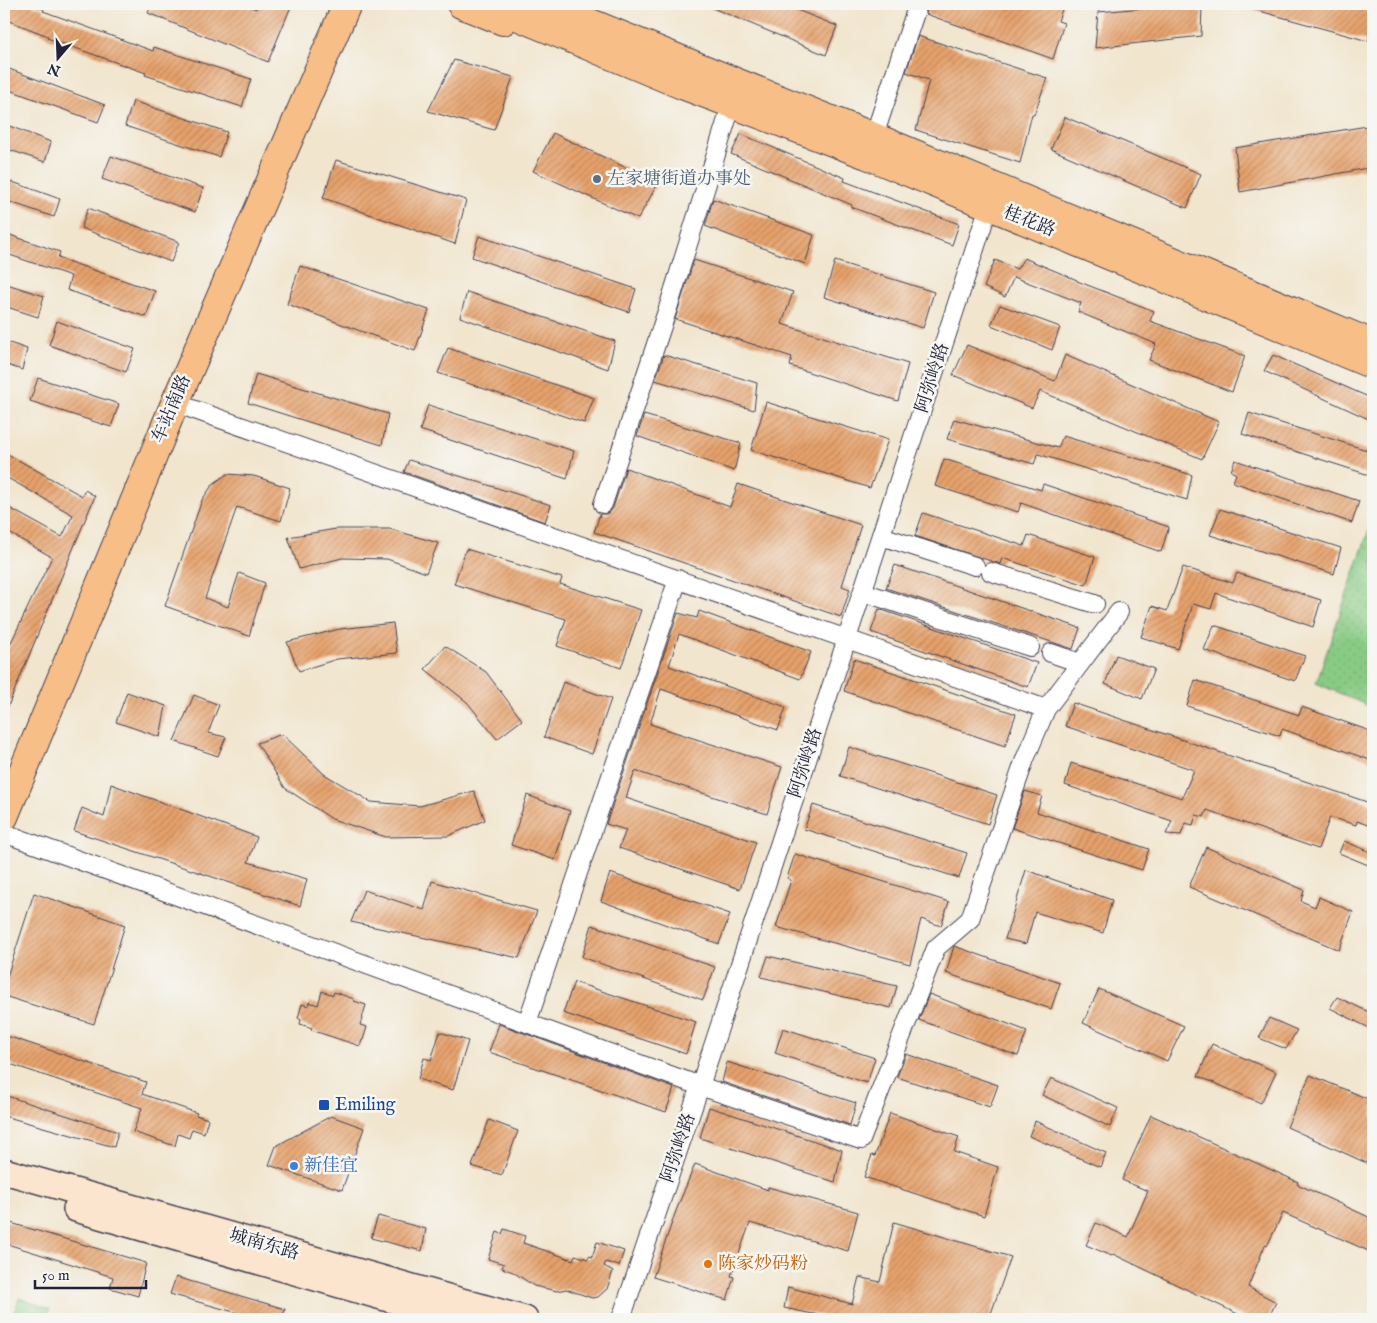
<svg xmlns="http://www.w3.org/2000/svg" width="1377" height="1323" font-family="'IM FELL English','Noto Serif SC',serif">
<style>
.park{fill:url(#park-dots);stroke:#567660}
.pitch{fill:#89cb84;stroke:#567660}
.building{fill:url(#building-hatch)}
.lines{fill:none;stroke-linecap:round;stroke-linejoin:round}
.minor-casing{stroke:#413f51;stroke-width:20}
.secondary-casing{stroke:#413f51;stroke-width:28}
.primary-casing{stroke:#413f51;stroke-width:30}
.minor{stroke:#fff;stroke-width:18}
.secondary{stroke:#fce5cf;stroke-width:25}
.primary{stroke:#f7be88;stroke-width:28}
.service-dot{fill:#5c6f8a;stroke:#f6f6f2;stroke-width:2}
.transit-dot{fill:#1a4fb4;stroke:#f6f6f2;stroke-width:2}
.shop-dot{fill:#3f7fe0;stroke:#f6f6f2;stroke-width:2}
.food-dot{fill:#e8710a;stroke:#f6f6f2;stroke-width:2}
.labels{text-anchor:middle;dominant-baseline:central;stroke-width:5;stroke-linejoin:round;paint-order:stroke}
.service-label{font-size:18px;fill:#4e5e75;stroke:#f6f6f2;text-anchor:start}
.street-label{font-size:18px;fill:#22223b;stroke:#f6f6f2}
.transit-label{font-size:18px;fill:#164399;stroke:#f6f6f2;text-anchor:start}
.shop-label{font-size:18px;fill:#366cbe;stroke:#f6f6f2;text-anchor:start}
.food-label{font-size:18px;fill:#c56008;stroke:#f6f6f2;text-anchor:start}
</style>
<defs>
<pattern id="park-dots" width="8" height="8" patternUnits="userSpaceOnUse" patternTransform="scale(1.25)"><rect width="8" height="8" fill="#89cb84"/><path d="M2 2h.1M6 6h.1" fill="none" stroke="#76ae73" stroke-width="1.8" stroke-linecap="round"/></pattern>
<pattern id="building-hatch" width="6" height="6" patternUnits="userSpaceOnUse" patternTransform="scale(1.25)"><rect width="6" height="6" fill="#e7a26c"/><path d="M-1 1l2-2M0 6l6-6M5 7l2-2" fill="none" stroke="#bb845a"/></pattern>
</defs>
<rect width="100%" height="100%" fill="#f6f6f2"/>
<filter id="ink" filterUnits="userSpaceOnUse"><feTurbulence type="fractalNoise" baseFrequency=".02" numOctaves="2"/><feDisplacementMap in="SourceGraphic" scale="10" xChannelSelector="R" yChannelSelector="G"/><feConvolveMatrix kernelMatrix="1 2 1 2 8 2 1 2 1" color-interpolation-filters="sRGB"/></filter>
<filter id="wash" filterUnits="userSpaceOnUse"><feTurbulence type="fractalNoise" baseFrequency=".0096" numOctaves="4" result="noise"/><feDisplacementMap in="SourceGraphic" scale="20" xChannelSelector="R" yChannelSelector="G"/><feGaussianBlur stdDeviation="1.12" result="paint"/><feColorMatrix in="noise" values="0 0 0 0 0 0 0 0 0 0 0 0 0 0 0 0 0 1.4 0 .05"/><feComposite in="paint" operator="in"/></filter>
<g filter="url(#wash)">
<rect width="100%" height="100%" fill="#f1e5cd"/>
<path class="park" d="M1373,518v190l-57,-25z"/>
<path class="pitch" d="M19,1298l31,11 -3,10h-35z"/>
<g id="blocks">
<path class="building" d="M4,4h25l15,5 -1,2 110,40 1,-4 97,32 -9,28 -97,-32 1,-2 -99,-35 1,-2 -44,-17z
M152,4h92l12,5 2,-5h34l-24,58 -120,-49z
M703,4h79l55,22 -11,29z
M928,4h136l-6,17 6,2 -11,36 -127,-45z
M1190,4h12l-1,32 -106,12 3,-36z
M1246,4h111l16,4v14l-5,19 -123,-34z
M918,36l129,42 -13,37 -2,-1 -12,49 -104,-33 13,-50 -23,-8z
M454,60l59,17 -19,53 -66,-19z
M4,67l101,38 -7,17 -94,-34z
M133,101l94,31 -8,25 -94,-31z
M1065,117l136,57 -14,34 -136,-59z
M4,124l47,18 -6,20 -41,-14z
M1373,125v42l-133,25 -5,-44z
M553,133l105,50 -20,36 -105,-48z
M741,134l104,44 -1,3 115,43 -7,21 -101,-38 1,-2 -121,-51z
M111,156l92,32 -8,24 -93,-33z
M336,160l130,40 -11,44 -132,-46z
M4,179l56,20 -6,18 -50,-17z
M713,199l101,36 -9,29 -100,-38z
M88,208l91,34 -8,20 -90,-34z
M4,233l56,19 -2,6 97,33 -9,26 -79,-27 4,-14 -67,-23z
M479,236l157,53 -7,23 -157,-55z
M1024,258l53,22v1l77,30 -4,10 95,35 -13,36 -83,-32 7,-16 -78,-32 3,-9 -67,-26 -9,20 -21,-10 11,-27 22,9z
M694,260l99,32 -11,32 126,40 -10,37 -108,-35 2,-9 -117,-38z
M835,261l99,31 -11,36 -99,-31z
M300,266l129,44 -14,41 -128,-47z
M4,283l40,13 -6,21 -34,-11z
M467,292l148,49 -7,28 -148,-52z
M1000,305l60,22 -8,23 -61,-25z
M57,321l78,28 -9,23 -77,-27z
M4,341l23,8 -5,21 -18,-6z
M967,345l88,36 10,-26 154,67 -17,37 -162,-68 -8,17 -79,-33z
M448,348l146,50 -10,25 -146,-50z
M664,355l93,28 -3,27 -99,-30z
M1273,355l100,44v22l-109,-50z
M256,374l132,40 -6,31 -134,-42z
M38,378l81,26 -8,23 -81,-26z
M766,402l122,38 -18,48 -119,-38z
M428,405l146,46 -7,28 -147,-49z
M1249,413l124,39v8l-4,15 -127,-41z
M644,415l97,28 -7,28 -97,-35z
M954,419l104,29 5,-12 129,39 -5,25 -149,-46 -4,10 -87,-25z
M4,452l78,44 3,-6 10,6 -91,220v-59l48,-100 -48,-27v-25l58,32 11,-22 -69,-39z
M944,459l97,31 2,-6 126,43 -8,25 -140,-49 -3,9 -83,-26z
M409,460l142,45 -6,17 -141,-50z
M1235,460l124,41 -7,22 -119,-41 3,-8 -5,-3z
M626,468l104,39 8,-23 123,41 -19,61 8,3 -9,28 -247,-85 6,-18h6l4,-2 3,-4z
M227,474l27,2 36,12 -9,33 -44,-14 -32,91 23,9 11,-34 26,10 -16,53 -84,-30 37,-106 11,-16z
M1220,509l121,39 -7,26 -124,-39z
M923,513l101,33 4,-11 67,22 -9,28 -84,-27 -2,6 -85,-28z
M336,529h54l48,14 -12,30 -39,-14 -45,-1 -43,11 -11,-32z
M466,549l96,29 -2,6 81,26 -20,58 -64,-22 9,-27 -112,-35z
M895,565l185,63 -7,21 -187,-61z
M1183,567l50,16 4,-10 84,27 -8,27 -97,-34 -5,16 -18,-5 -15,45 -37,-12 11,-31 15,5z
M879,609l158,54 -9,24 -157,-55z
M699,611l112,41 -11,27 -121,-45 -10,32 117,41 -8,23 -117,-41 -11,35 132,43 -15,47 -132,-43 -9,27 130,44 -16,47 -121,-41 7,-18 -20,-6 72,-211 19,5z
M393,623l4,30 -60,6 -38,12 -12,-29 53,-13z
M1214,625l91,31 -10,25 -91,-31z
M445,646l41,26 36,48 -25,19 -30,-37 -42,-33z
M1116,655l38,14 -12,30 -37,-15z
M854,659l162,55 -11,32 -161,-55z
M1195,680l104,35 3,-8 71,25v29l-91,-32 -2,7 -93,-30z
M563,682l48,17 -19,55 -48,-17z
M127,692l39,14 -6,31 -44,-15z
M194,695l25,10 -11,28 18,4 -8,19 -44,-15z
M1073,703l300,101v23l-16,-6 -1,4 -26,-8 -12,32 -111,-39 -3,7 -8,-2 -3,10 -8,-2 -4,12 -15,-1 6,-13 -107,-36 6,-22 111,35 12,-28 -129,-44z
M282,734l42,40 47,28 49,4 54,-15 11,29 -37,16 -62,1 -54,-18 -47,-31 -28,-45z
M849,747l148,48 -9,29 -148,-48z
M111,784l146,53 -9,25 59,17 -7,27 -226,-75 8,-23 22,9z
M1025,791l17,5 -5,16 112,37 -7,21 -130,-42z
M527,795l43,16 -15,49 -44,-15z
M813,805l154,48 -8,25 -155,-49z
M1344,841l29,12v14l-34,-14z
M1206,847l98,43 -3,11 14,6 4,-10 34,15 -14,38 -150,-63z
M795,854l154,48 -8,24 -20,-7 -11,45 -134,-37 15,-47 -4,-2z
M1026,870l86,30 -9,33 -68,-21 -9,32 -21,-5z
M610,873l120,41 -11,30 -118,-43z
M432,881l105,30 -18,47 -168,-36 13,-32 60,20z
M34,893l91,32 -31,99 -90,-28v-10z
M592,925l123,42 -12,33 -121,-43z
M954,946l106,37 -9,26 -105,-36z
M768,956l129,30 -6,22 -130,-31z
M574,982l122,40 -10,32 -123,-41z
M1099,989l85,37 -17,35 -84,-38z
M322,991l11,4 1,-3 20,7v2l12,4 -6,20 7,2 -4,13h-1l-2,6 -49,-16 1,-2 -12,-4 1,-4 -3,-2 4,-14 6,2 1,-4 9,3z
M929,994l98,37 -9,25 -99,-36z
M1337,997l36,17v16l-43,-22z
M1269,1018l28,12 -11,19 -27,-11z
M499,1024l175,64 -8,24 -177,-60z
M783,1028l92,30 -8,25 -92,-30z
M440,1032l28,9 -15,49 -35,-11 6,-21 7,2z
M4,1035l142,47 -4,12 55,19 -1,2 12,4 -4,14 -12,-4 -3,9 -11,-4 -3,12 -42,-14 9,-24 -138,-46z
M1212,1044l64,28 -15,31 -63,-27z
M906,1054l92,31 -8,22 -93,-30z
M727,1062l129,41 -6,22 -128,-43z
M1310,1075l63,26v65l-86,-39z
M1051,1078l67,30 -8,19 -68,-32z
M4,1095l114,37 -4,15 -110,-31z
M709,1107l133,43 -7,32 -135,-44z
M890,1113l69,24 -5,15 44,15 -14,49 -120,-39 8,-22 3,1z
M1151,1115l147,67 -1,2 76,35v34l-90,-40 -16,33 -2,-1 -17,42 28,15 -8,17h-20l-135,-65 -1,2 -26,-11 10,-22 32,14 20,-46 -26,-11z
M331,1116l33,12 -22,62 -73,-25 7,-19z
M489,1120l29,11 -16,44 -30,-9z
M1035,1121l71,32 -6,14 -71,-31z
M695,1164l73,26v-3l90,25 -10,39 -98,-28 -19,53 3,1 -7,23 -74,-23 23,-66z
M378,1216l48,13 -4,22 -51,-13z
M4,1221l142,42 -8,33 -28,-8 3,-11 -109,-34z
M894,1222l117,35 -22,62h-152l-53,-11 4,-21 64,17 7,-27 21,5z
M504,1229l21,7 -2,7 50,17 2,-5 13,4 1,-3 3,1 5,-15 27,9 -5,15 -13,-4 -2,4 9,5 -6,18 -9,8 -6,1 -26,-9 -9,2 -23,-5 -21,-14 -11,-4 2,-4 -16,-5 9,-27 5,2z
M176,1277l109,32 -3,10h-23l-89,-25z"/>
</g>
</g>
<g filter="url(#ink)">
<use href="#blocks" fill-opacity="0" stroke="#413f51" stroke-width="1"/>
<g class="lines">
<defs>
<path id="minor" d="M871,145l47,-141
M175,403l871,306
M603,504l66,-199 63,-202
M881,536l94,30
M991,572l104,32
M863,592l167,55
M1051,653l29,10
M4,833l696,253 161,54 75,-192 34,-29 55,-160 21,-50 73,-97
M527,1023l151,-444
M621,1319l79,-233 289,-880"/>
<path id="secondary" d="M4,1171l521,148
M76,1209l382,110"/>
<path id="primary" d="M461,4l42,17
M488,4l194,81 185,70 506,210
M544,4l194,79 136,54 499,207
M4,817l171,-414 172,-399"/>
</defs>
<use href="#minor" class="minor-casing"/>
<use href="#secondary" class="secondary-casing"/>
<use href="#primary" class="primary-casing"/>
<use href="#minor" class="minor"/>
<use href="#secondary" class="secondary"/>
<use href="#primary" class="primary"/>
</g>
</g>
<circle class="service-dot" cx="597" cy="179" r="5"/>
<rect class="transit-dot" x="318" y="1099" width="12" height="12" rx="2.5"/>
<circle class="shop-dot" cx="294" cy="1166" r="5"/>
<circle class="food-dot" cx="708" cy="1264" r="5"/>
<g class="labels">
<g class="service-label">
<text x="607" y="179">左家塘街道办事处</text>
</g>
<g class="street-label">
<text transform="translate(1029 222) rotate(22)">桂花路</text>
<text transform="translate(933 378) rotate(-72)">阿弥岭路</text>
<text transform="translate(172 409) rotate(-67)">车站南路</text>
<text transform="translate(806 763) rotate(-72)">阿弥岭路</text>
<text transform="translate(679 1148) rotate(-71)">阿弥岭路</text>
<text transform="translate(264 1245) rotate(16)">城南东路</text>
</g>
<g class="transit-label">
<text x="335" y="1105">Emiling</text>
</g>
<g class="shop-label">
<text x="304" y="1166">新佳宜</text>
</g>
<g class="food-label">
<text x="718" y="1264">陈家炒码粉</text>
</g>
</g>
<rect width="1377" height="1323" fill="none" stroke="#f6f6f2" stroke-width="20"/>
<g transform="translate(58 58) rotate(199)" stroke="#f6f6f2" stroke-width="4" paint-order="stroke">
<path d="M0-4L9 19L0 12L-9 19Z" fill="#22223b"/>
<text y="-8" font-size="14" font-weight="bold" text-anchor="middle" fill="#22223b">N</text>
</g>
<path d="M35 1280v8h111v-8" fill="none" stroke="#22223b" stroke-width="2.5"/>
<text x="42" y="1280" font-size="15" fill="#22223b" stroke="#f6f6f2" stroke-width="4" paint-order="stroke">50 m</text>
</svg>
